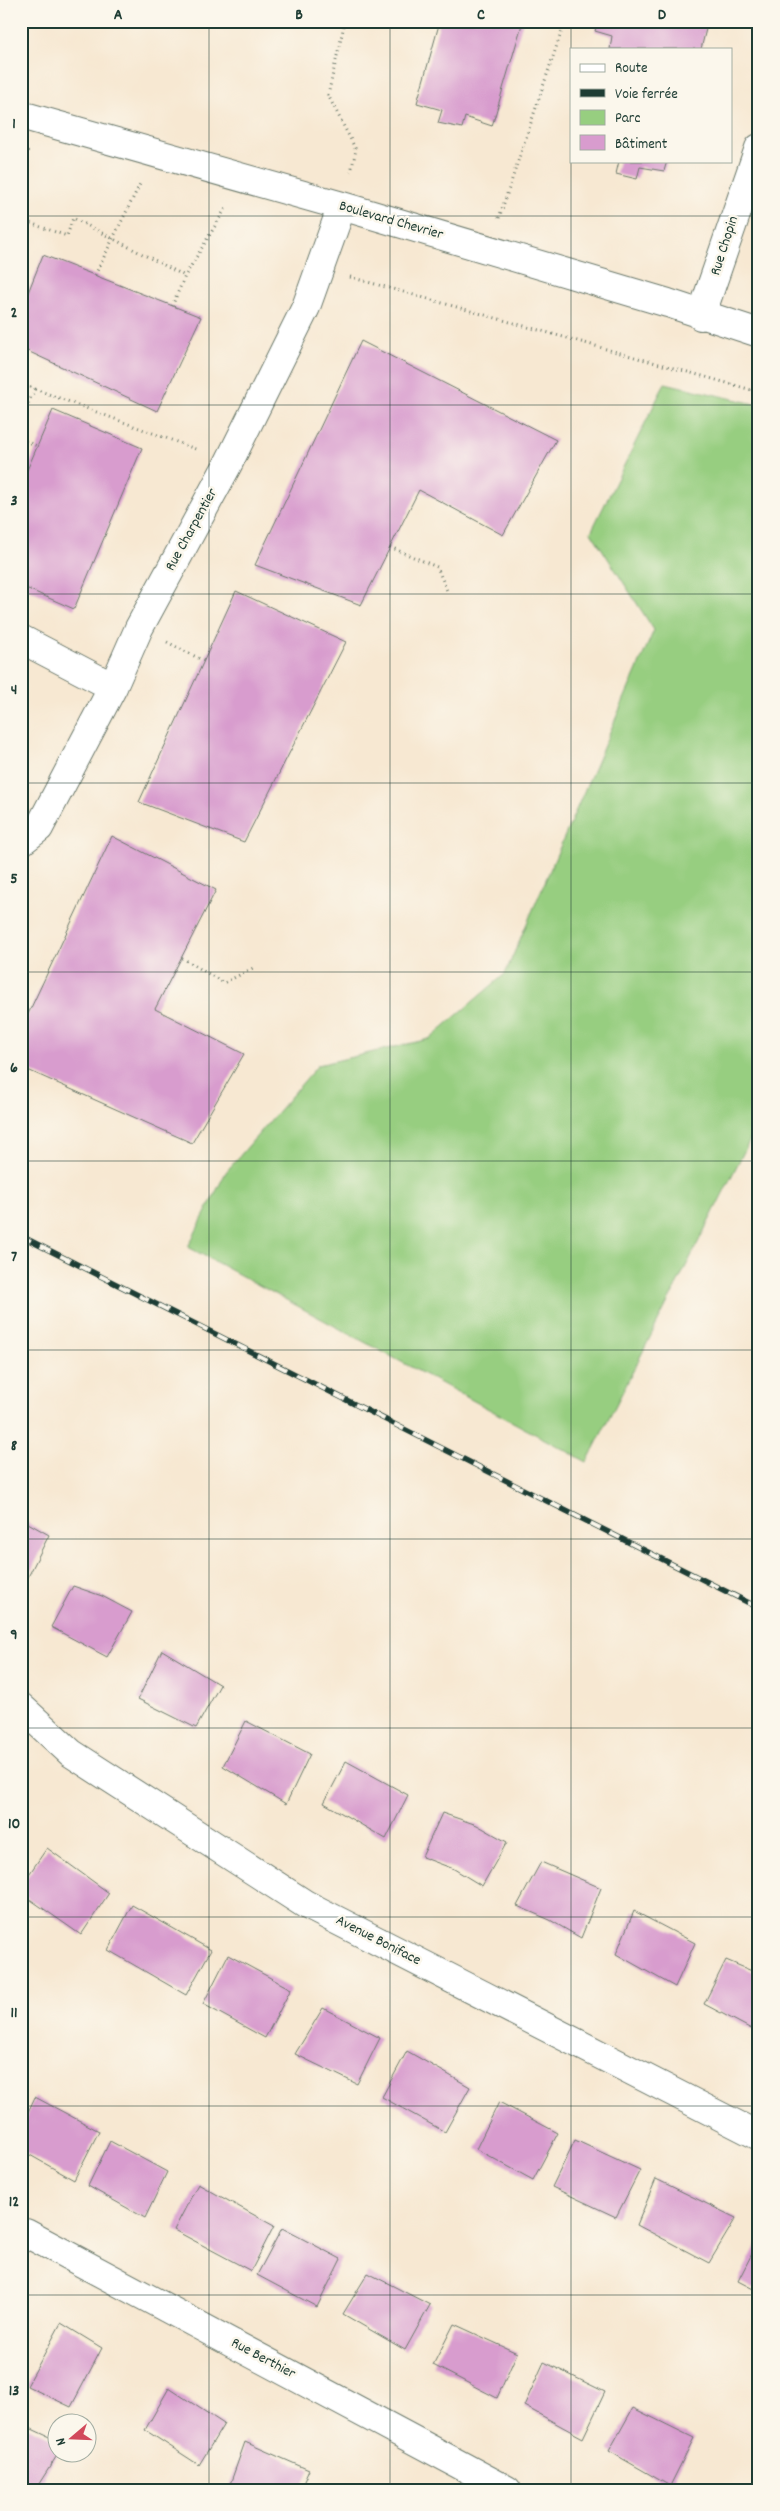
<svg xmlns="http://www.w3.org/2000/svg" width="780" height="2511" font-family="Dekko,sans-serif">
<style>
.green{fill:#97ce80;stroke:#5b865a}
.building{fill:#d89cce}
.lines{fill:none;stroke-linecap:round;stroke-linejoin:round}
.minor-casing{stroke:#6b796b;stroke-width:30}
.path{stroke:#6b796b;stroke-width:3;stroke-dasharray:1 4;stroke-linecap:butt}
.minor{stroke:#fff;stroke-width:28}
.rail-casing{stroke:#1f3d34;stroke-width:5.5}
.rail{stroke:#fbf7ec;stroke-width:4;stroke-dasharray:11;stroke-linecap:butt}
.grid{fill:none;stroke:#1f3d34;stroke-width:1;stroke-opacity:0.55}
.labels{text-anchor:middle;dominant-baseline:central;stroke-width:5;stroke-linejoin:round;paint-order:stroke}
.street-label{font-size:15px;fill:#1f3d34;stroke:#fbf7ec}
.neatline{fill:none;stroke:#1f3d34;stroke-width:2}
.grid-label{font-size:16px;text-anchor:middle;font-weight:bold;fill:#1f3d34}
</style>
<rect width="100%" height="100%" fill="#fbf7ec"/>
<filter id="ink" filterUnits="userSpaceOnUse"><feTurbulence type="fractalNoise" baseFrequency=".02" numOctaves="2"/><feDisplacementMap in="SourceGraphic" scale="10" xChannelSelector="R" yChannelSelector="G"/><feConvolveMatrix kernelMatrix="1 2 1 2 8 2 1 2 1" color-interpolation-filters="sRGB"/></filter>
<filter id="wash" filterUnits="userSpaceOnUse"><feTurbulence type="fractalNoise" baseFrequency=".0096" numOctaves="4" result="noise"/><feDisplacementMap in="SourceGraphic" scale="20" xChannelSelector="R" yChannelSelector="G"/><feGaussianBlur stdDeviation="1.12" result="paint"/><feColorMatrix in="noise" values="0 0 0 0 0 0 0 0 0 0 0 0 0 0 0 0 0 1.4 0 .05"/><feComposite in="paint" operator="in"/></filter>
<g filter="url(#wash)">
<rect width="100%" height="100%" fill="#f7e8d2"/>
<path class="green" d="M665,383l94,22v717l-172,340 -399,-215 38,-75 92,-107 111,-26 76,-65 149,-344 -63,-98z"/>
<g id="blocks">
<path class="building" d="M440,21h83l-31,105 -27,-9 -3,11 -24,-5 4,-13 -25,-7z
M598,21h110l-7,28h-91l2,-13 -17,-5z
M619,161h48l-3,10 -24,-4 -3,12 -21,-5z
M43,255l158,62 -44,94 -136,-63v-38z
M361,341l195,99 -53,95 -84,-45 -58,115 -106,-40z
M53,410l89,38 -68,161 -53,-23v-102z
M236,591l110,51 -102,200 -105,-40z
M112,836l104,54 -61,119 89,45 -52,89 -171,-76v-38z
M21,1519l28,16 -23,46 -5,-2z
M73,1586l29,10 30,16 -25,45 -56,-30z
M162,1650l58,35 -24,43 -58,-29z
M246,1721l64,33 -24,50 -63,-38z
M346,1761l62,34 -22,44 -62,-36z
M442,1813l35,12 30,17 -25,44 -28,-17 -32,-12z
M47,1848l62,45 -28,42 -60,-42v-7z
M541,1862l60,26 -20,50 -31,-18 -33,-14z
M132,1905l79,45 -25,45 -78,-45z
M634,1911l61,32 -20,44 -59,-33z
M228,1955l63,34 -26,49 -62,-34z
M726,1960l33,14v59l-55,-29z
M323,2008l57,30 -23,46 -62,-30z
M407,2051l63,36 -25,45 -63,-35z
M35,2097l64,34 -25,49 -53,-30v-23z
M499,2102l59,31 -25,47 -57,-31z
M575,2140l65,30 -24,47 -64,-30z
M110,2141l57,31 -22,46 -57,-32z
M656,2179l80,39 -27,45 -72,-38z
M198,2184l76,42 -23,45 -77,-41z
M282,2228l59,31 -24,48 -60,-32z
M759,2240v52l-21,-11z
M368,2273l62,32 -25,45 -62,-36z
M61,2323l41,25 -31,59 -44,-21z
M454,2324l63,29 -20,45 -64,-33z
M544,2362l61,30 -22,46 -59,-32z
M169,2388l55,36 -25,41 -54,-35z
M633,2408l61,30 -24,48 -61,-35z
M21,2424l37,17v13l-23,36h-14z
M245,2442l64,28 -9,20h-64l-7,-3z"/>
</g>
</g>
<g filter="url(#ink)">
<use href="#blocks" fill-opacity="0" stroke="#6b796b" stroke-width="1"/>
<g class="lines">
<defs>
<path id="minor" d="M21,115l321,91 326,97 91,30
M701,316l58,-168
M21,639l92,48
M21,842l18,-14 74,-141 26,-59 89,-164 78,-157 36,-101
M21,1707l50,46 234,151 454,232
M21,2239l5,-6 481,257"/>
</defs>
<use href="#minor" class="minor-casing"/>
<path class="path" d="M345,21l-17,74 28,55 -5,22
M21,165l7,-15
M499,218l66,-197
M21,220l46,16 6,-18 112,58
M95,275l46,-93
M350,277l409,115
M172,306l13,-30 42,-70
M21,383l14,6 -14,29
M35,389l163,61
M21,439l16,7
M390,547l47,20 11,26
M167,642l37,19
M182,958l42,25 31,-16"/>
<use href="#minor" class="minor"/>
<defs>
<path id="rail" d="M21,1236l738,372"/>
</defs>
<use href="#rail" class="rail-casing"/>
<use href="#rail" class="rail"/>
</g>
</g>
<path class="grid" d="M209,21v2469M390,21v2469M571,21v28M571,49v112M571,161v2329M21,216h738M21,405h738M21,594h738M21,783h738M21,972h738M21,1161h738M21,1350h738M21,1539h738M21,1728h738M21,1917h738M21,2106h738M21,2295h738"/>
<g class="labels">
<g class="street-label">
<text transform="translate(391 221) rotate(16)">Boulevard Chevrier</text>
<text transform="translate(725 246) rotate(-72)">Rue Chopin</text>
<text transform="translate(192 530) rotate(-61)">Rue Charpentier</text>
<text transform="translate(378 1941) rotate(27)">Avenue Boniface</text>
<text transform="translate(263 2359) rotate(28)">Rue Berthier</text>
</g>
</g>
<rect width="780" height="2511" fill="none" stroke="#fbf7ec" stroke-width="55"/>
<rect x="570" y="48" width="162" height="115" fill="#fbf7ec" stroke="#a3ada2"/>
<rect x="580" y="64" width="25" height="8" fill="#ffffff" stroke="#a3ada2"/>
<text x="615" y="72" font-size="15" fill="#1f3d34">Route</text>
<rect x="580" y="89" width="25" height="8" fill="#1f3d34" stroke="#a3ada2"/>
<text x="615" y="98" font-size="15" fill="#1f3d34">Voie ferrée</text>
<rect x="580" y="110" width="25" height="15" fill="#97ce80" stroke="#a3ada2"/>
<text x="615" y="122" font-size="15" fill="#1f3d34">Parc</text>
<rect x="580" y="135" width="25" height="15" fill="#d89cce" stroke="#a3ada2"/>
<text x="615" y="148" font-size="15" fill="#1f3d34">Bâtiment</text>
<g transform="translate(72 2438) rotate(251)"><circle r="24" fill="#fbf7ec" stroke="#a3ada2"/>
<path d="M0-4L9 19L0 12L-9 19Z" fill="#d1495b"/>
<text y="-8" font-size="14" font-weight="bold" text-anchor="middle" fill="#1f3d34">N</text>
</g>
<rect x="28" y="28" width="724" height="2456" class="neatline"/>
<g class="grid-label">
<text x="118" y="19">A</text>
<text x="299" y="19">B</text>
<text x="481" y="19">C</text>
<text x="662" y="19">D</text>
<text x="14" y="128">1</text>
<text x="14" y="317">2</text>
<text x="14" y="505">3</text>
<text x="14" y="694">4</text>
<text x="14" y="883">5</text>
<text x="14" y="1072">6</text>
<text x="14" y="1261">7</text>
<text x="14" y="1450">8</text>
<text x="14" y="1639">9</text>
<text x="14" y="1828">10</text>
<text x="14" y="2017">11</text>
<text x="14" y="2206">12</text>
<text x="14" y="2395">13</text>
</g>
</svg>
